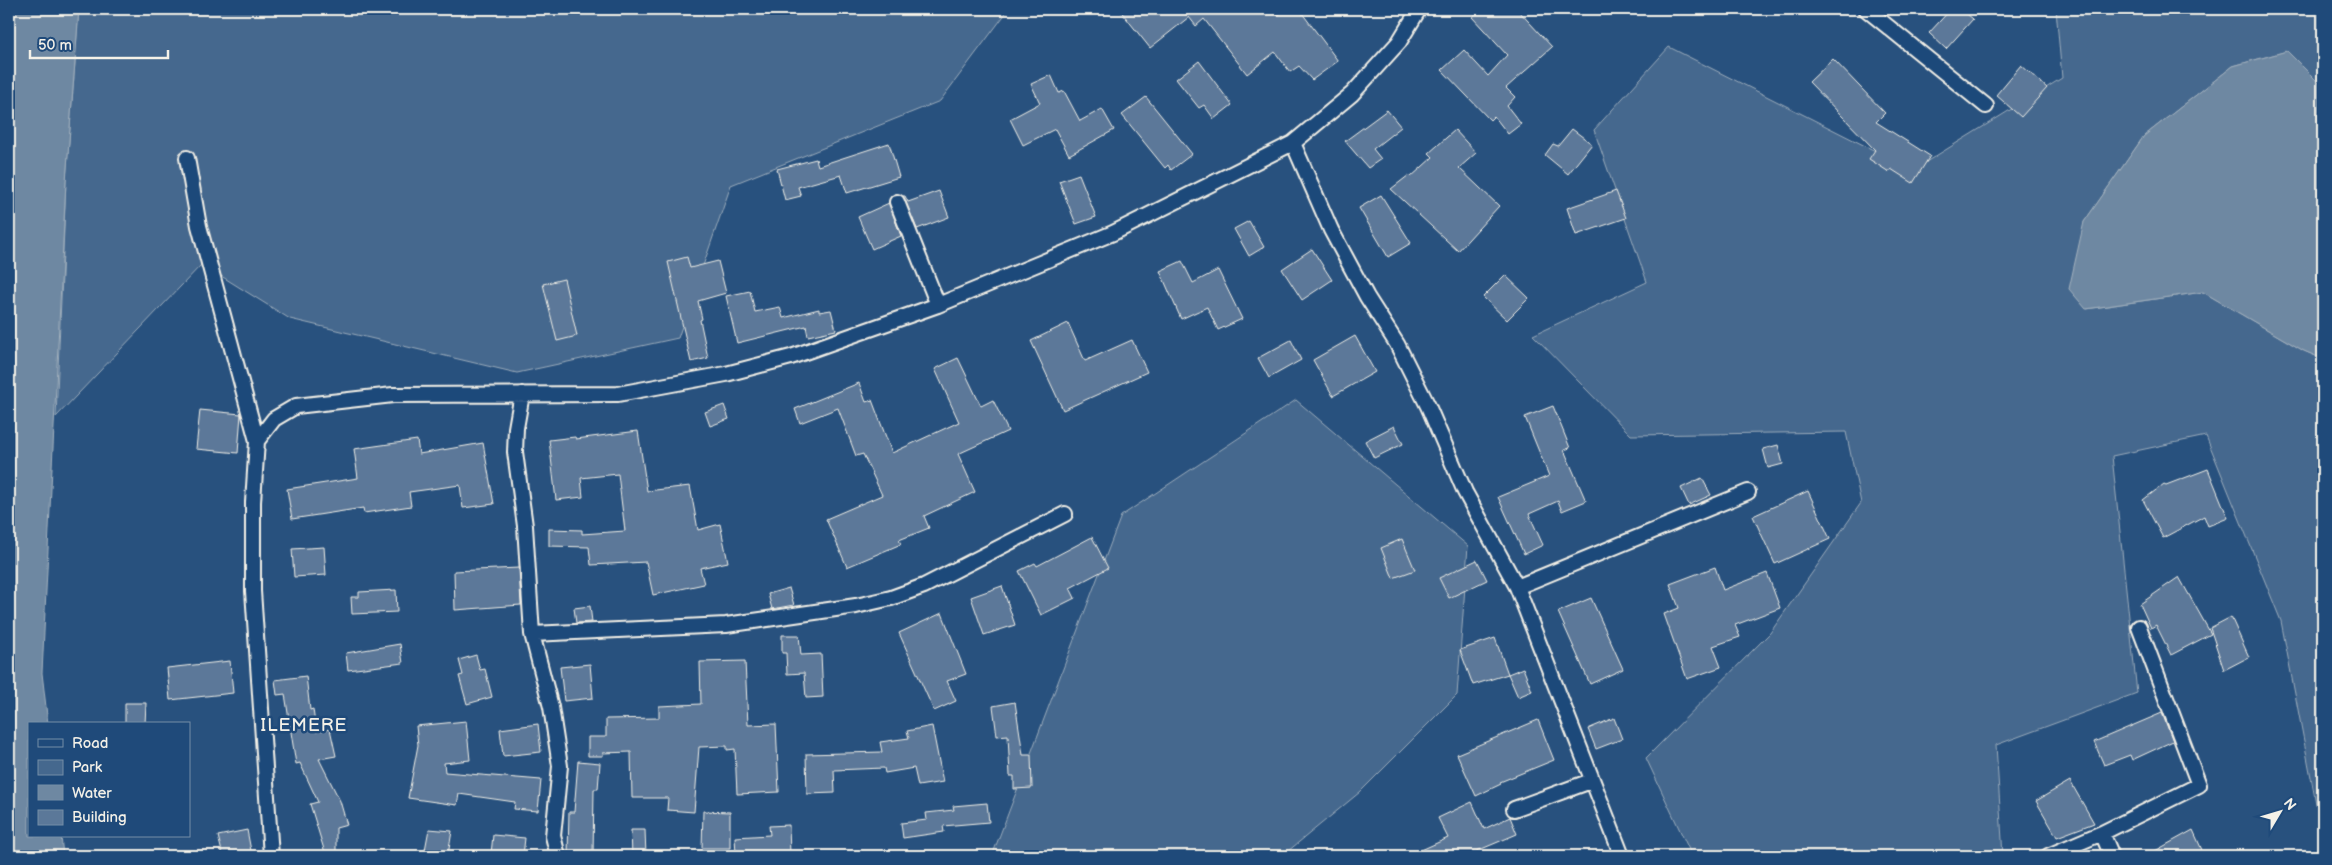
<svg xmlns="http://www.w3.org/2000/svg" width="2332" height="865" font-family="'Balsamiq Sans',sans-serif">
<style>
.green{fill:#45688e;stroke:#9cacbb}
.water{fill:#6e88a2;stroke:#a4b2be}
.building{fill:#5b7899;stroke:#f4f1e8}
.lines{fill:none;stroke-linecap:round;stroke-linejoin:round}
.street-casing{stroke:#f4f1e8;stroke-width:18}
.street{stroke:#1f4a7a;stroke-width:14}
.labels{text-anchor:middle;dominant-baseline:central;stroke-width:5;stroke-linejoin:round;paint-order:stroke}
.quarter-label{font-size:18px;letter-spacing:1px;fill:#f4f1e8;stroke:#1f4a7a}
</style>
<rect width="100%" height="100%" fill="#28517e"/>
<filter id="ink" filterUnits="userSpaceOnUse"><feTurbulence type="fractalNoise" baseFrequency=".02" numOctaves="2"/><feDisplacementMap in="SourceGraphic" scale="10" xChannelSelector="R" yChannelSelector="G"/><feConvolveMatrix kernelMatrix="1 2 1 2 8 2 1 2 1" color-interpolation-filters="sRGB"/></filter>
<g filter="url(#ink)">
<path class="green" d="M79,9h930l-69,92 -209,84 -53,153 -161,35 -227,-54 -88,-55 -146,153 10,-236z
M2056,9h267v78l-36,-36 -54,15 -89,70 -60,86 3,87 116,-17 101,59 19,8v481l-42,-219 -75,-185 -94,20 25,237 -141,52 7,111h-311l-46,-98 124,-125 91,-130 -15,-71 -215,3 -98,-100 114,-53 -53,-152 75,-83 244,123 149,-92z
M1296,400l172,146 -11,149 -97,97 -78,64h-290l129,-340z"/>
<path class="water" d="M9,9h70l-13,172 -24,492 6,51h-19v112h32l2,20h-54z
M2287,51l36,36v272l-19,-8 -101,-59 -117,17 -17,-20 15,-67 60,-86 89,-70z"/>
<path class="building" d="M1119,9h154l5,6 9,-6h12l39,52 -26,19 -13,-14 -9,6 -15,-20 -28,22 -43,-55 -8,7 -7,-9 -39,31z
M1482,9h35l35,38 -46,41 9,9 -8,9 14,18 -13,10 -14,-18 -4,4 -48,-50 22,-20 24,26 19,-21 -35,-38z
M1951,9h10l12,10 -27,30 -17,-16z
M1833,59l52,54 -9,9 54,34 -17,27 -22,-14 -2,3 -20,-13 6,-9 -66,-68z
M1199,61l33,44 -18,14 -10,-14 -5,3 -23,-29z
M2021,65l26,23 -26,29 -25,-22z
M1051,75l8,18 5,-2 16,30 22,-12 12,21 -45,25 -14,-26 -32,16 -13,-26 30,-16 -9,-19z
M1146,97l46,57 -21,16 -3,-5 -3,3 -43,-53z
M1387,110l14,17 -28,22 8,10 -13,9 -23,-27z
M1572,129l20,15 -24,30 -23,-19 8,-11 5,2z
M1455,130l21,23 -17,15 40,38 -41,45 -67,-62 18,-14 2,2 22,-20 -4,-4z
M889,143l10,34 -52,16 -6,-18 -43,12 3,9 -16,4 -8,-31 39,-10 2,7z
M1079,174l17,43 -20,7 -17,-43z
M939,191l10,26 -32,12 -14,-33h2l3,6z
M1616,191l10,27 -50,17 -9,-27z
M1381,195l30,48 -23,14 -29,-49z
M889,203l12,33 -29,13 -14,-32z
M1249,221l15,26 -15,9 -15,-27z
M1312,249l20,31 -30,20 -20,-31z
M687,257l3,11 28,-7 8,32 -28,8 4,18 -2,1 8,38 -17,4 -23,-100z
M1182,261l11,22 25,-13 24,49 -24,11 -11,-23 -26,12 -21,-48z
M1505,275l24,23 -22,22 -24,-23z
M564,279l13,57 -20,5 -14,-57z
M750,291l5,21 25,-5 3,11 36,-9v3l12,-2 5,20 -28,6 -2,-10 -69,17 -11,-47z
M1068,323l17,38 47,-21 15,32 -84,38 -32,-69z
M1355,336l20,36 -42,24 -20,-36z
M1291,340l10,20 -32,18 -11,-20z
M958,358l23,48 12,-6 15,31 -50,23 17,38 -51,24 5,12 -30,12 2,4 -54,23 -21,-48 56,-24 -19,-41 -7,2 -18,-48 -38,15 -5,-14 64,-26 7,19 6,-2 20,53 67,-31 -24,-53z
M724,405l5,14 -19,7 -5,-14z
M1553,406l17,42 -6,2 22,51 -24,10 -4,-10 -29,13 14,31 -19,9 -26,-57 51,-21 -24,-59z
M200,410l41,4 -3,39 -42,-4z
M1394,426l9,18 -29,14 -9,-17z
M638,431l9,60 43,-5 8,44 22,-6 8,38 -28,6 4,16 -51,11 -7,-33 -55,3 -2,-18 -40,-1v-17l33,1v4l43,-3 -7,-57 -37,4 2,19 -27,3 -7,-60 26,-3 1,2z
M417,440l2,14 64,-11 11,61 -31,4 -3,-23 -51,7 2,14 -47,7 -1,-5 -71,11 -5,-30 71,-11 -4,-29z
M1778,445l5,19 -15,4 -5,-19z
M2208,469l20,49 -20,8 -4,-10 -41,22 -20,-38 21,-16 2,1z
M1702,478l9,17 -22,10 -8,-17z
M1808,491l22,48 -55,25 -22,-48z
M1092,537l16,31 -38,20 5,10 -34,17 -22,-44 16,-8 2,3z
M1402,539l13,31 -22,8 -12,-30z
M324,547l2,28 -32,2 -2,-28z
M1477,560l10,20 -38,18 -10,-20z
M1715,567l8,23 44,-17 13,35 -45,17 5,12 -27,9 8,21 -34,12 -23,-65 15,-6 -9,-24z
M519,568l2,37 -66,5 -1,-39z
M2179,577l32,57 -40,21 -15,-30 -5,3 -11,-24z
M1002,586l13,39 -31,10 -13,-38z
M789,588l5,17 -22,4 -4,-15z
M396,590l1,22 -45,2 -1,-17h8v-5z
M1591,598l32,71 -33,15 -32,-72z
M590,606l2,16 -16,1 -2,-15z
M942,613l24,61 -19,7 9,20 -22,10 -35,-78z
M2231,617l18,40 -25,13 -14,-42z
M782,635h17l2,20 20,-1 2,43 -17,1 -2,-25 -17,1 -1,-21h-4z
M1495,638l13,36 -35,11 -13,-35z
M400,644l3,19 -55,7 -2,-17z
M476,655l4,15 5,-1 7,28 -25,7 -8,-28 4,-1 -4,-15z
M230,661l3,32 -63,7 -3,-32z
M745,661l3,64 28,-1 3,68 -42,2 -2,-45 -8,1v-4l-28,1 -5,65 -27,-2 1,-12h-36l-1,-46 -28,1v3h-15v-19h18v-18l53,-1v-12l42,-2 -1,-42z
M590,664l3,34 -29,3 -4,-34z
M1523,668l9,23 -14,6 -10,-23z
M306,676l4,34 3,-1 3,23 14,-3 6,27 -17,3 21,42 7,24 -11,3v28h-10l-16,-52 8,-2 -18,-39 -4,1 -11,-70 -8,1 -2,-15z
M1015,702l8,53h8l1,33 -18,1v-13h-4l-2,-41 -11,1 -4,-30z
M125,703h21l-1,21h-20z
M2162,713l11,28 -41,19 -2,-5 -26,10 -10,-23z
M1614,718l8,21 -26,10 -8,-20z
M1538,720l16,40 -54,22 1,2 -25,12 -19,-42z
M466,721l4,39 -26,3 1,9 96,8 -3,31 -24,-2 1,-7 -56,-8 -2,11 -49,-7 10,-53 -2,-19z
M538,724l3,28 -38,4 -3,-27z
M932,726l11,56 -25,4 -4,-18 -29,5 -1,-5 -50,2 1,23 -28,1 -1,-40 76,-2 -2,-10 29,-4 -2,-7z
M578,761l22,2 -2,26h-4l-1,66h-25l1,-43h5z
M2070,781l24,42 -37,14 -21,-36z
M1472,802l12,27 26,-12 7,17 -52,22h-57l40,-18 -10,-20z
M987,803l2,19 -46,4 1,6 -41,6 -2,-15 26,-3 -1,-7 28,-3 -1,-4z
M703,811l27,1v36h-28z
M789,825l1,30 -19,1v-3l-35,1 -1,-17 35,-2 -1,-9z
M429,829l23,2 -4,24 -23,-5z
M247,830l5,26h-29l-5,-20z
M631,830h14l1,26h-14z
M2193,830l9,20 -11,6h-45z
M493,835l32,3 -2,18 -32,-2z"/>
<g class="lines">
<defs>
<path id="street" d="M1866,9l120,97
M1293,143l38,87 36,67 30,47 31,62 37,86 52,95 105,269
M187,158l12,68 58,215
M897,202l41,103
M522,394l-6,34 -1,24 10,74 7,108 19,73 9,59 -7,70 5,20
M1517,587l231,-95
M532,634l194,-9 130,-19 35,-8 33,-12 141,-72
M1514,809l77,-28
M2102,833l10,23
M271,856l-18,-265v-89l4,-61 17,-22 22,-13 97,-11 225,-1 108,-20 65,-17 147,-52 175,-72 180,-90 59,-49 47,-52 20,-33
M2048,856l54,-23 97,-48 -60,-158"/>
</defs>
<use href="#street" class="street-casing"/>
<use href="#street" class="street"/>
</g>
</g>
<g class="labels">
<g class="quarter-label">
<text x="304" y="725">ILEMERE</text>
</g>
</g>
<rect width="2332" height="865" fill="none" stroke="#1f4a7a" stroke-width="30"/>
<rect x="15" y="15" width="2302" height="835" fill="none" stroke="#f4f1e8" stroke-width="2" filter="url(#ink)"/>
<rect x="28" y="722" width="162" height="115" fill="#1f4a7a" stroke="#748da6"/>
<rect x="38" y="739" width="25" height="8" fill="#1f4a7a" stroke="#748da6"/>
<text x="72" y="748" font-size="15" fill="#f4f1e8">Road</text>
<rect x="38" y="760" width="25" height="15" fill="#45688e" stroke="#748da6"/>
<text x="72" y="772" font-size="15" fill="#f4f1e8">Park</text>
<rect x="38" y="785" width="25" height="15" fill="#6e88a2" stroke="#748da6"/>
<text x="72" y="798" font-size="15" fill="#f4f1e8">Water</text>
<rect x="38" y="810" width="25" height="15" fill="#5b7899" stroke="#748da6"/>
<text x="72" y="822" font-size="15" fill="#f4f1e8">Building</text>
<g transform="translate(2280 812) rotate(52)" stroke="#1f4a7a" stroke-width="4" paint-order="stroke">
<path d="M0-4L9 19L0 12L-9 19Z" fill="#f4f1e8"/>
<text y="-8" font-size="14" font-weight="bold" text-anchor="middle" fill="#f4f1e8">N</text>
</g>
<path d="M30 50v8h138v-8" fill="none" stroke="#f4f1e8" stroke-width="2.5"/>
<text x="38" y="50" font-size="15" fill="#f4f1e8" stroke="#1f4a7a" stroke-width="4" paint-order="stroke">50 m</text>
</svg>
